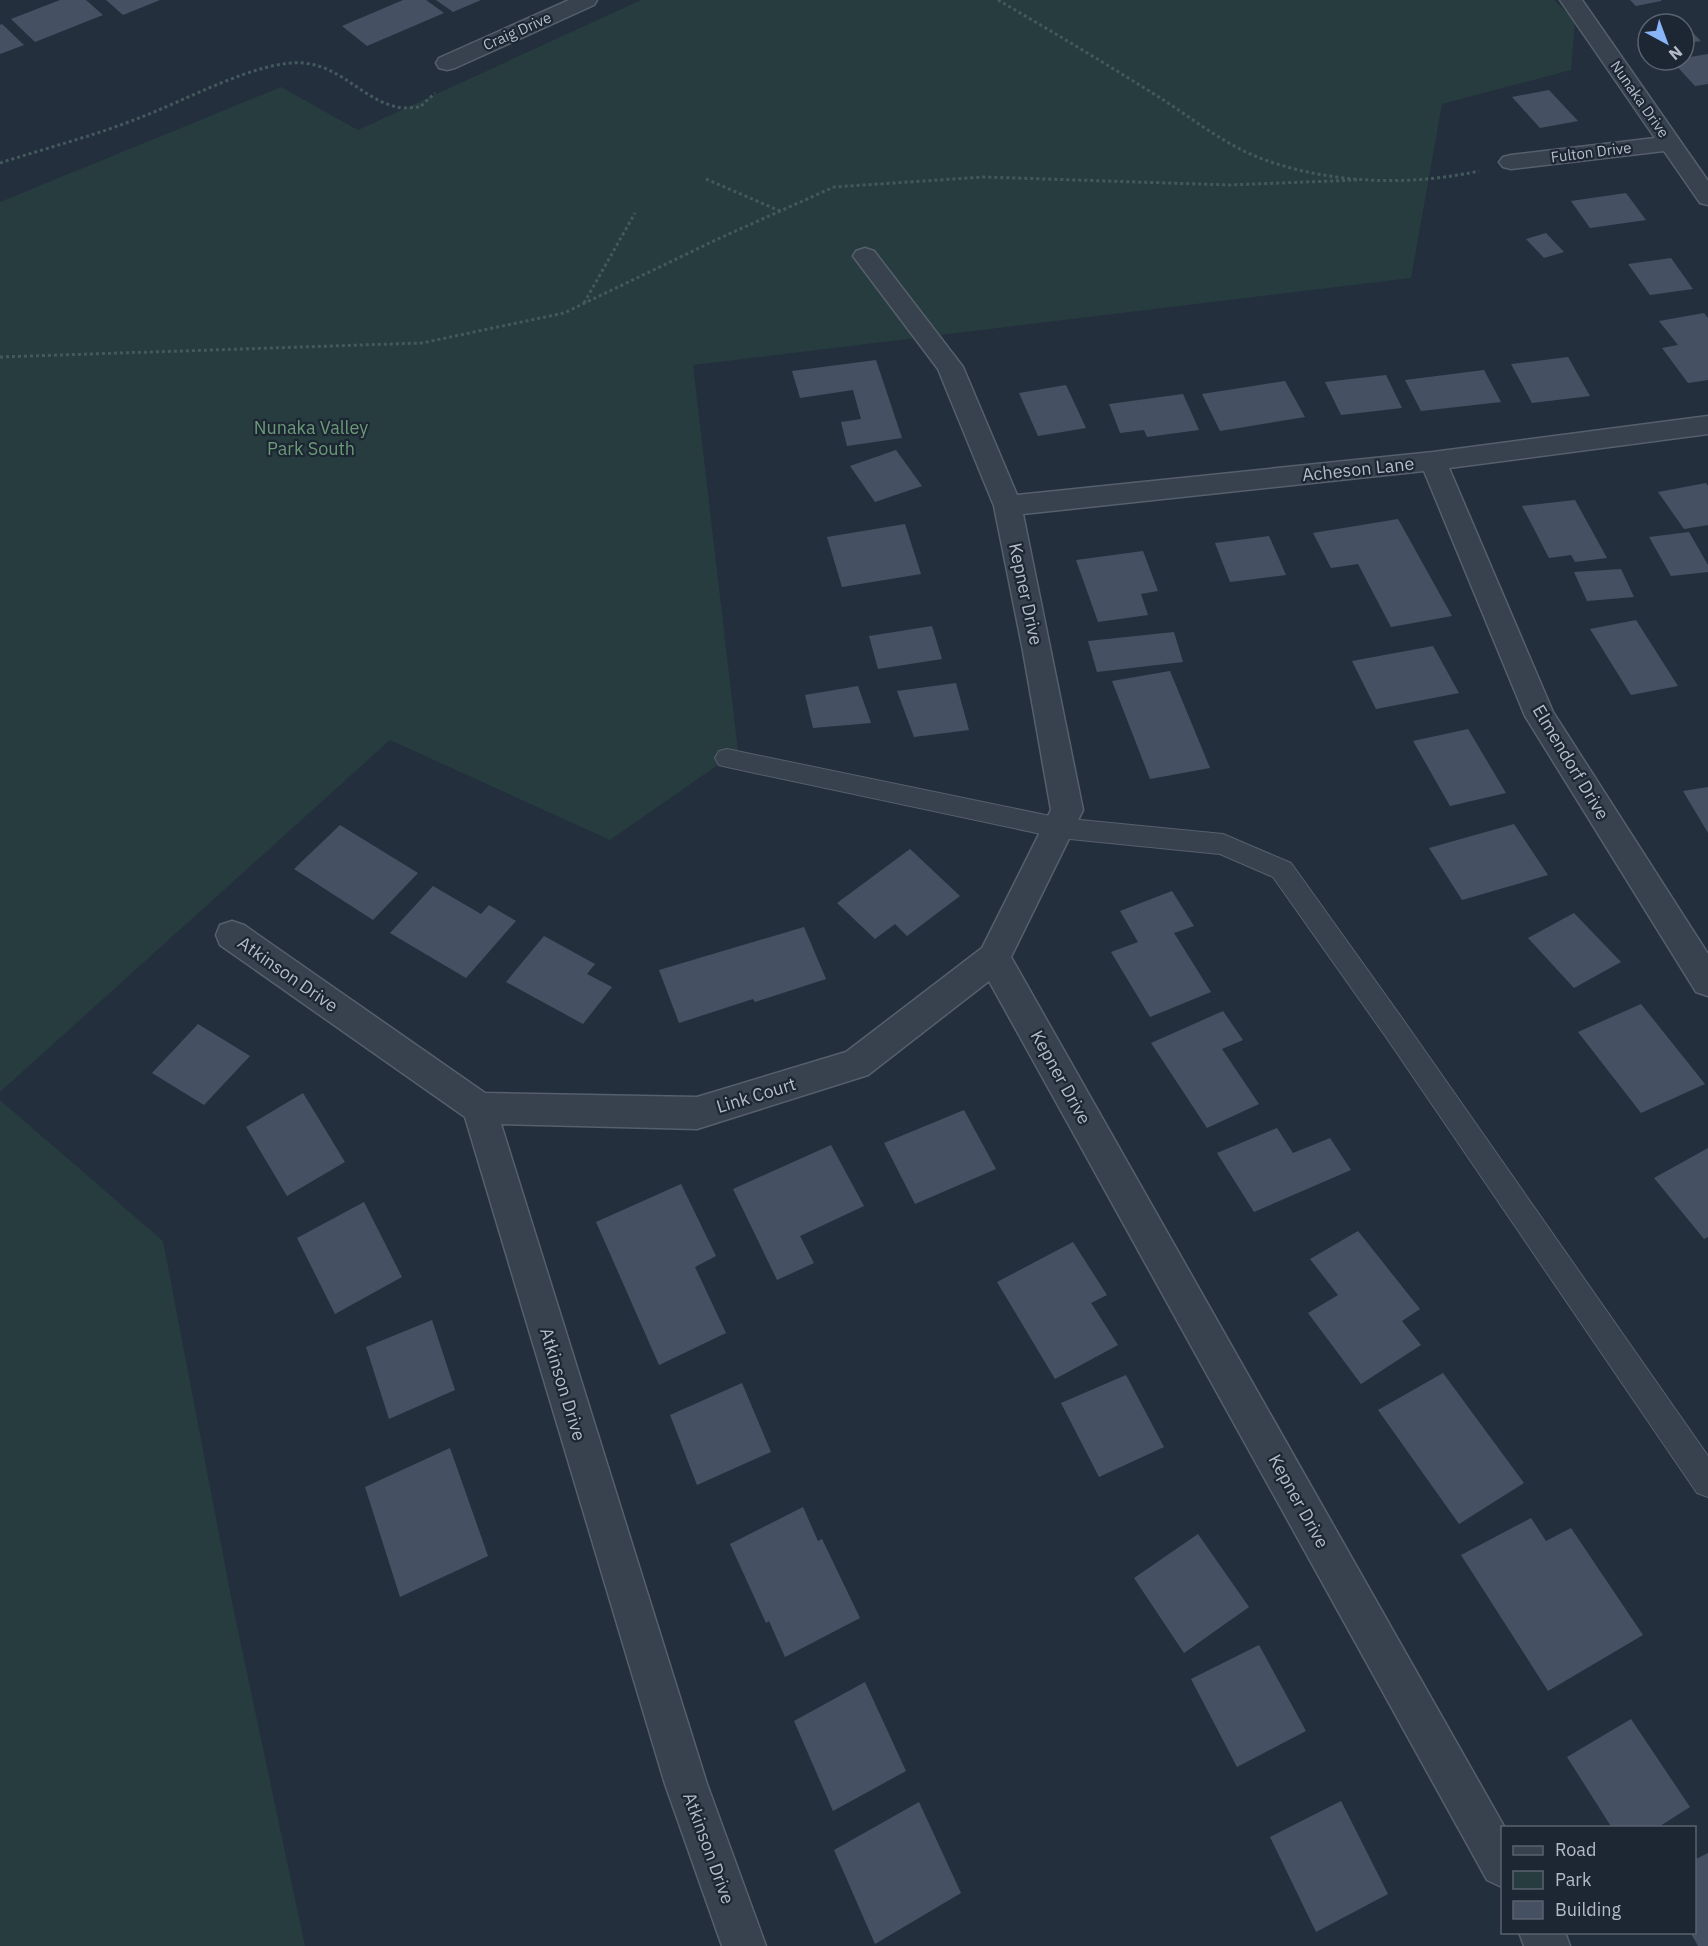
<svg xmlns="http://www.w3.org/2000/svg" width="1708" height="1946" font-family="'IBM Plex Sans',sans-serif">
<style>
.green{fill:#263c3f}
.building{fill:#455162}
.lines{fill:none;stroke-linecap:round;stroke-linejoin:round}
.service-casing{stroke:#565f6c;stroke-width:2}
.minor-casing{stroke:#565f6c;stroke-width:3}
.path{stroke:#44595c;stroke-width:3;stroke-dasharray:3 3;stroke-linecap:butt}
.service{fill:#38414e;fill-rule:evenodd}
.minor{fill:#38414e;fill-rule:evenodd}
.labels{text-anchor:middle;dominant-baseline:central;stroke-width:4.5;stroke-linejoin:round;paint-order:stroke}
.far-street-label{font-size:15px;fill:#b4bcc9;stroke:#1d2633}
.park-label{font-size:18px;fill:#6b9a76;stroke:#1d2633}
.street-label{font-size:18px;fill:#b4bcc9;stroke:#1d2633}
</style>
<rect width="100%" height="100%" fill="#242f3e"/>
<path class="green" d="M641,0h913l21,21 -4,49 -129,34 -31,174 -718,87 45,386 -128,89 -220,-100 -390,352v-890l281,-115 77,43z
M0,1100l163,141 70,366 72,339h-305z"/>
<path class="building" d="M60,0h26l17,15 -68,27 -24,-23z
M106,0h54l-37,15z
M403,0h23l18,13 -77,33 -25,-20z
M436,0h45l-28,12z
M1630,0h31v1l-25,5z
M2,24l22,21 -24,9v-29z
M1684,24l17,17 -17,3z
M1708,54v30l-13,2 -24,-26h13v-2z
M1549,90l29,31 -38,7 -28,-31z
M1626,193l20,27 -56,8 -19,-27z
M1546,233l18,19 -20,6 -18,-19z
M1671,258l22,31 -43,6 -22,-31z
M1704,313l4,5v62l-20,3 -26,-35 16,-3 -19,-24z
M1568,357l22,39 -58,7 -21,-39z
M876,360l26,78 -55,8 -6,-24 20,-3 -8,-29 -53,8 -8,-27z
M1484,370l17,32 -80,9 -16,-31z
M1386,375l16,33 -61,7 -16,-33z
M1285,381l20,36 -85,14 -18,-37z
M1066,385l20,43 -48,8 -19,-43z
M1183,394l16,36 -52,7 -3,-7 -24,3 -11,-29z
M896,450l26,36 -47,16 -25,-36z
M1706,483l2,3v39l-24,4 -26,-37z
M1575,500l32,58 -32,4 -4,-7 -22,3 -27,-52z
M1398,519l54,97 -61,11 -33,-63 -27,4 -18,-35z
M905,524l16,50 -79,13 -15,-50z
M1689,532l19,33v7l-37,4 -22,-39z
M1269,536l17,39 -56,7 -15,-39z
M1143,551l15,40 -17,3 7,21 -50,7 -22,-62z
M1621,569l13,28 -47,4 -13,-29z
M1636,620l42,66 -47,9 -41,-66z
M932,626l10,33 -64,10 -9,-33z
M1174,632l9,30 -86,10 -9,-31z
M1433,646l26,47 -83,16 -24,-48z
M1170,671l40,97 -60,11 -38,-98z
M956,683l13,47 -55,7 -17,-46z
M858,686l13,37 -58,5 -8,-33z
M1468,729l38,64 -56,13 -37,-65z
M1708,787v46l-25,-42z
M1514,824l34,51 -86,25 -33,-52z
M340,825l78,48 -45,47 -79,-51z
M910,849l50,47 -53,40 -12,-12 -20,15 -38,-36z
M433,886l48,28 8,-9 27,16 -50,57 -76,-45z
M1172,891l22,35 -20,7 37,59 -61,25 -39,-65 27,-10 -18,-31z
M1574,913l47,49 -47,26 -46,-50z
M804,927l22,52 -71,23 -2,-3 -74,24 -20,-53z
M544,936l51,28 -8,10 25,13 -29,37 -77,-42z
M1641,1004l64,80 -64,29 -63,-81z
M1223,1011l20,29 -21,9 37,55 -52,24 -56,-85z
M198,1024l52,32 -46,49 -52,-32z
M303,1093l42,69 -58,34 -41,-69z
M964,1110l32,59 -81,35 -31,-61z
M1277,1128l16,25 37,-15 21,32 -97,42 -37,-59z
M831,1145l33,61 -64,30 14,27 -37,17 -44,-91z
M1708,1148v89l-4,2 -50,-61z
M681,1184l35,72 -21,11 31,66 -67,32 -63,-143z
M364,1202l38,75 -67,37 -38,-76z
M1358,1231l62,78 -18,12 19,24 -60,39 -53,-71 30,-18 -28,-36z
M1073,1242l34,53 -16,8 27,42 -63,34 -58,-97z
M432,1320l23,70 -66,29 -23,-72z
M1443,1373l81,110 -65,41 -81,-114z
M1126,1375l38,72 -65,30 -38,-74z
M742,1383l29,69 -74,33 -27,-70z
M450,1448l38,108 -88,41 -35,-110z
M803,1507l15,34 4,-2 38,79 -75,39 -16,-36 -3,2 -36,-79z
M1531,1518l15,23 25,-13 72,107 -95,56 -87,-136z
M1198,1534l51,73 -65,46 -50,-75z
M1259,1645l47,86 -69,36 -46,-88z
M865,1682l41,89 -73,40 -39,-90z
M1631,1719l59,88 -33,21h-45l-45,-71z
M1341,1801l47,93 -72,38 -46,-95z
M919,1802l42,91 -86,51 -41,-94z
M1708,1853v93h-10l-8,-14h4v-72z"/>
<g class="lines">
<defs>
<path id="service" d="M727,749l333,69 163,16 68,29 113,158 304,435v41l-11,-4 -311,-456 -113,-160 -53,-23 -160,-16 -333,-71 -8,-2 -4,-7 4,-7z"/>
<path id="minor" d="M569,0h28l-3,5 -139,63 -8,2 -8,-2 -3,-5 3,-5z
M1560,0h22l126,181v24l-8,-2 -36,-52 -153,18 -8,-2 -4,-5 4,-5 8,-2 144,-17z
M865,248l9,3 89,116 54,128 416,-43 275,-36v18l-259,34 104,244 155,242v42l-12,-4 -171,-276 -101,-245 -401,43 60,296 -72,147 494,871h-3v59l-15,-7 -498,-899 -121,94 -171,54 -196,-5 206,660 59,162h-44l-57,-162 -200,-667 -245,-172 -4,-10 4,-10 12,-4 12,4 241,168 212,4 149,-45 136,-104 69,-138 -28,-159 -29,-145 -56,-137 -85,-113 3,-5z
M1519,1932h46l5,14h-46z"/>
</defs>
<use href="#service" class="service-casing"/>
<use href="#minor" class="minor-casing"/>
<path class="path" d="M998,0c55,32 110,65 164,99 34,22 67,49 106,62 67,23 143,25 211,10
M0,163c46,-15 94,-27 139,-45 43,-16 121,-59 164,-55 38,3 59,36 94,44 7,2 16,0 23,0l15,-14
M706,179l74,32
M584,303l51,-90
M0,357l422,-14 142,-30 156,-75 114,-51 150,-10 245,8 128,-5"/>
<use href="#service" class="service"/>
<use href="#minor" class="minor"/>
</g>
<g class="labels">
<g class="far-street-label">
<text transform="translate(517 31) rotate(-24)">Craig Drive</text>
<text transform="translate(1640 99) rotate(55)">Nunaka Drive</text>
<text transform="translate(1591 152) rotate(-7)">Fulton Drive</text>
</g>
<g class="park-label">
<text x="311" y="427">Nunaka Valley<tspan x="311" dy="21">Park South</tspan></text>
</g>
<g class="street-label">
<text transform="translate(1358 469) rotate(-6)">Acheson Lane</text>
<text transform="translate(1026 594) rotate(78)">Kepner Drive</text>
<text transform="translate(1571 762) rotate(59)">Elmendorf Drive</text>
<text transform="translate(288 974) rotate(35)">Atkinson Drive</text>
<text transform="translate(1061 1077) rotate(61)">Kepner Drive</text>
<text transform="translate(756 1095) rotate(-17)">Link Court</text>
<text transform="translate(563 1384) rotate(73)">Atkinson Drive</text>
<text transform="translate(1299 1501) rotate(61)">Kepner Drive</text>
<text transform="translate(709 1848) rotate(70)">Atkinson Drive</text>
</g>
</g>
<rect x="1501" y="1826" width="195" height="108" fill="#1d2633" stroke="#59626f" stroke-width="1.5"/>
<rect x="1513" y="1846" width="30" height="9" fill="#38414e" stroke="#59626f" stroke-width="1.5"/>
<text x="1555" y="1856" font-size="18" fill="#b4bcc9">Road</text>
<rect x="1513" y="1871" width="30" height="18" fill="#263c3f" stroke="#59626f" stroke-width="1.5"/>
<text x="1555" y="1886" font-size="18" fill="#b4bcc9">Park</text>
<rect x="1513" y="1901" width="30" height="18" fill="#455162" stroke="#59626f" stroke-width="1.5"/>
<text x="1555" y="1916" font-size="18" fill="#b4bcc9">Building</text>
<g transform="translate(1666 42) rotate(139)"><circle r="28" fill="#1d2633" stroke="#59626f" stroke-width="1.5"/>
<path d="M0-4.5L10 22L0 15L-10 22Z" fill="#8ab4f8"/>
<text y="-9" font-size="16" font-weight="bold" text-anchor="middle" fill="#b4bcc9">N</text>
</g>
</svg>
